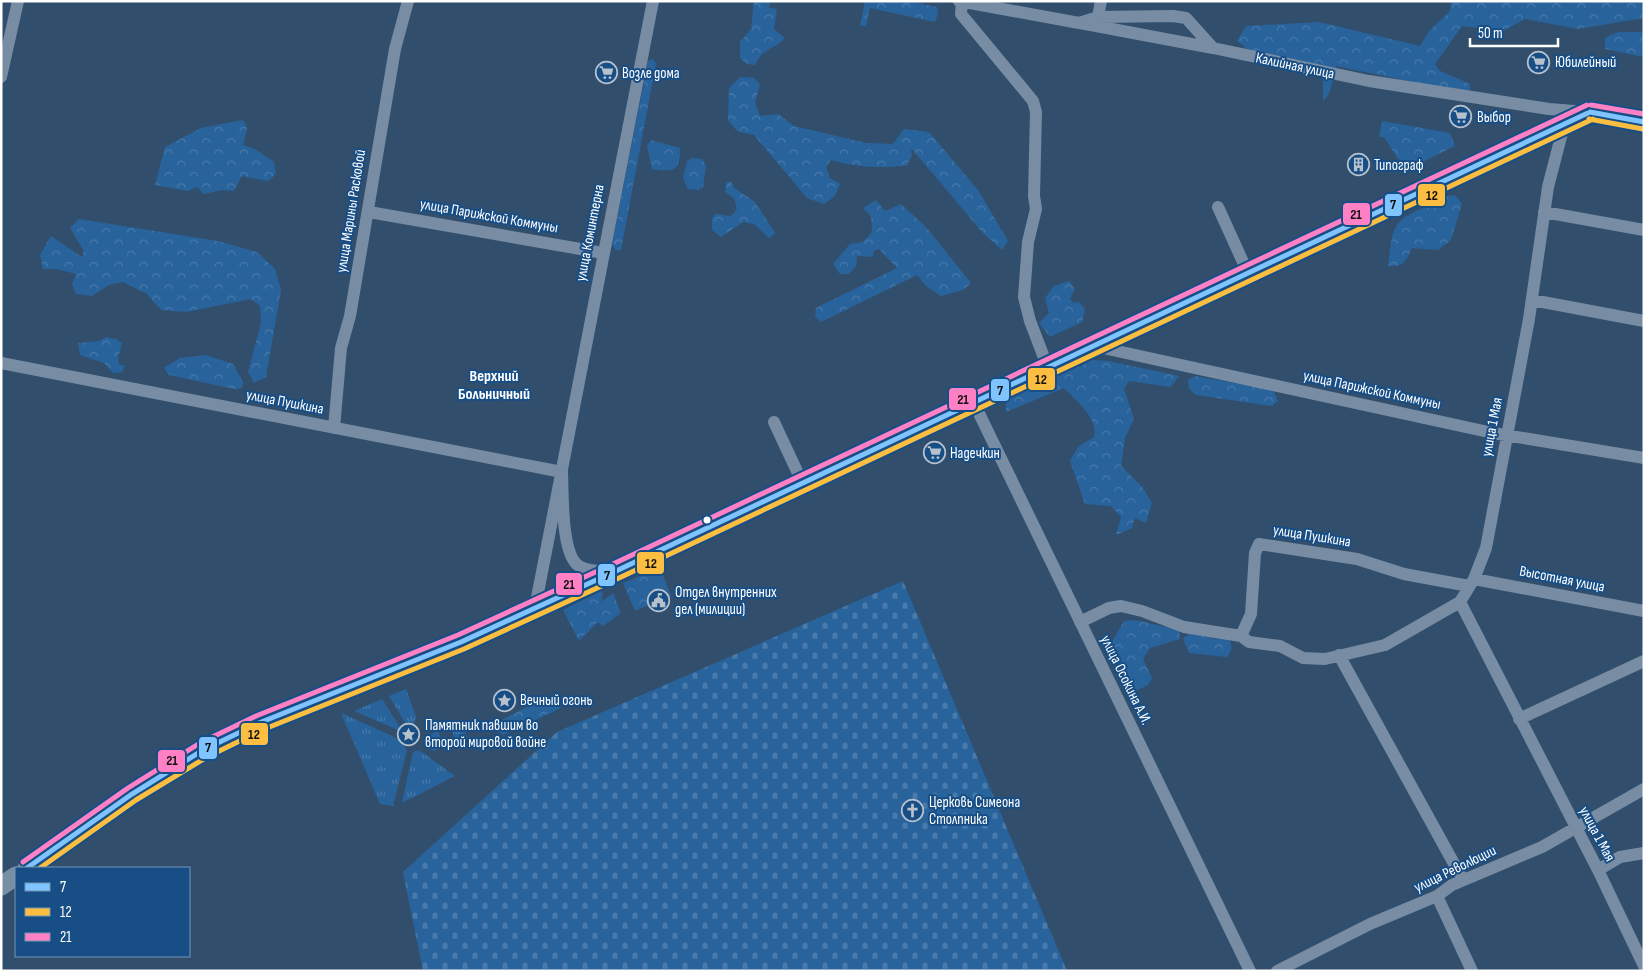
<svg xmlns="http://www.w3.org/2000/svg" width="1645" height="972" font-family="'Sofia Sans Condensed',sans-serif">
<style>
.grass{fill:url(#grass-tufts)}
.forest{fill:url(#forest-crowns)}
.cemetery{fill:url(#cemetery-stones)}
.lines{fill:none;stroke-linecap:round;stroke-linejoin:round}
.minor{stroke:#788da3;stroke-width:12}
.highway{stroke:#798fa3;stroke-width:19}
.bus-1-casing{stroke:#184e86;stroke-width:9}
.bus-2-casing{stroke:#184e86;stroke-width:9}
.bus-3-casing{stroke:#184e86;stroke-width:9}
.bus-1{stroke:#80c4ff;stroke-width:5}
.bus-2{stroke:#fbbe40;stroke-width:5}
.bus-3{stroke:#ff80c5;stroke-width:5}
.bus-dot{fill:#fff;stroke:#184e86;stroke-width:2}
.labels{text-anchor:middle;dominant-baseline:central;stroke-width:4;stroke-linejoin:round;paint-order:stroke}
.poi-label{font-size:15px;fill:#fff;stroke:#184e86;text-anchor:start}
.street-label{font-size:15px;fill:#fff;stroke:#184e86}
.neighbourhood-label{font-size:16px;font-weight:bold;fill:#fff;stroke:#184e86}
.line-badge{stroke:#184e86;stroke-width:2}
.pale-badge-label{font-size:14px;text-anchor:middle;font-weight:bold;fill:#111}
</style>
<defs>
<pattern id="grass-tufts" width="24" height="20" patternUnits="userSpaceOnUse" patternTransform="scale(1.25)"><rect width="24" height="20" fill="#28639c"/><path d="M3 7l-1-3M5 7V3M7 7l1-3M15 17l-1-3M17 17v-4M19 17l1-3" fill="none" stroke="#487aab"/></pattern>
<pattern id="forest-crowns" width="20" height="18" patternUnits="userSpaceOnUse" patternTransform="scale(1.25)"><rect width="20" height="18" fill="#28639c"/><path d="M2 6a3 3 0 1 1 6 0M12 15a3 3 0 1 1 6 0" fill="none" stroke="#487aab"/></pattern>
<pattern id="cemetery-stones" width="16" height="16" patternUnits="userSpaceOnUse" patternTransform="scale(1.25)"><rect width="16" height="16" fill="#28639c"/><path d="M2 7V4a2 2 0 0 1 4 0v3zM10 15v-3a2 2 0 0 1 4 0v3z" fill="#487aab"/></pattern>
</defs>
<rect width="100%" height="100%" fill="#314f6d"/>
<path class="grass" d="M406,689l10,28 -4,12h-3l-20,-33z
M382,699l21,33 -49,-21z
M341,713l60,27 6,10 -14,56 -13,-2z
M461,721l6,16 -33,14 -10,-6v-6l14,-9 5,15 12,-5 -5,-16z
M419,750l36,26 -53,27 11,-51z"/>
<path class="forest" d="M754,1h16l-1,7 8,1 -3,20 11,9c-12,13 -22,9 -30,27l-8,-1 -7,-6v-16l11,-13z
M865,1h43l29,6 1,7 -3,8 -65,-14 -4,18h-6z
M1451,1h193v17l-66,11 -53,-10 -22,12 -41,-5 -27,38 5,7 30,13v6l-8,2 -126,-26c-3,11 -4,28 -13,35v-23l-71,-18 -8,-14 -7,-5 9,-15 73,-4 101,24 9,-15 21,-20z
M1618,32h26v25l-39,-8v-11z
M652,59l4,4 -35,187h-5l-4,-6 36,-183z
M740,77l14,1 6,6 -5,19 5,13 18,-2 16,12 72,17 27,1 11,-15 25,3 49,58 30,51 -6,9 -19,-17 -72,-85 1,8 -5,9c-24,4 -53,2 -76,-5l-5,7 4,11 10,6 -5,12 -11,8 -17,-6 -53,-63 -17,-4 -9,-11 1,-32z
M243,120l4,8 -4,17 12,4 19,13 2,12 -8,7 -26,-5 -8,15 -12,-1 -18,4 -7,-7 -9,4 -33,-6 10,-38 36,-19z
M1382,121l68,12 5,13 -39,19 -18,-6 -14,-22h-5z
M651,140l29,8c0,24 -6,24 -28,21l-5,-23z
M692,158l10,1 4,7 -3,21 -5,3 -10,-1 -5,-11 4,-17z
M731,181l3,7 21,14 20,31 -6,5 -15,-14 -11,-2 -22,15 -9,-7v-12l4,-4 15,2 6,-7 -3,-11 -9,-6 1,-9z
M1455,195l7,9 -11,36 -13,10 -26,-2c-6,13 -8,19 -24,18 5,-40 3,-45 42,-61 11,-5 12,-9 25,-10z
M876,200l9,11 16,-7 25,23 45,56 -8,7 -22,6 -15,-10 -9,-11 -96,47 -6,-5 1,-9 81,-40 -18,-19 -5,2 -1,6 -16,-1 -1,10 -7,8h-9l-7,-10 17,-20 13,-2 9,-10 -1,-16 -8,-8z
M79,219l139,22 39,11 18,17 6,21 -15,87 -12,6 -6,-11 13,-49 -1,-17 -9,-7 -65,13 -25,-2 -14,-16 -24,-12 -14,3 -17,11 -16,-2 -4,-10 4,-10 -19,-5h-14l-3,-14 11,-19 31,21 2,-6 -14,-23z
M1069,281l6,8 -5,10 4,4 5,-1 6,7 -3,13 -32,15 -11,-14 10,-10 -4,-15 9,-12z
M106,337l10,2 6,4 -4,15 1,6 6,2 -3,6 -9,1 -9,-10 -24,-8 -2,-12 21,-2z
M206,355l27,9 10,18 -1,6 -8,1 -65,-14 -5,-7 16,-10z
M1091,360l17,1 71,15 -8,11 -42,-6 -5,8 10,30 -9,19 -4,28 22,22 9,15 -6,20 -11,-5 -3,10 -16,7 5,-18 -10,-11 -26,-2 -15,-43 8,-14 16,-10c4,-20 -17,-35 -30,-49l-58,24v-12c18,-11 40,-25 60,-30 13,-4 13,-2 25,-10z
M1195,376l78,14 5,11 -6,5 -76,-11 -7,-6 -1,-9z
M660,568l11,28 -36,15 -12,-28z
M601,591l2,3 -2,8 12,-9 8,20 -18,13 -5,-4 -19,19 -16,-31z
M1135,620l44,10 1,9 -30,9 -7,11 9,19 -4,7 -15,7 -11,-12 -13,-33 15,-26z
M1190,633l15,1 8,5 15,-2c5,8 4,13 -1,20l-38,-4 -6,-14z
M558,697l4,1 2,4 -5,7 -56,26 -6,-5 3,-9 25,-13z"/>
<path class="cemetery" d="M903,581l164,390h-644l-20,-99 154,-140z"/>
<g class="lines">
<path class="minor" d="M959,1l120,22 19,-6 75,-1 13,2 27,30 156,33 180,28 38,3
M962,2l-1,12 72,87 3,11 -2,84 2,13 -8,33 -4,55 6,24 18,47
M1098,17l3,-16
M1080,23l133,25
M1,77l17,-76
M1218,207l30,66
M369,212l234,41
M1544,212l100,18
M1532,300l112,21
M1094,346l399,87 151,25
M1,363l561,109c1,21 -1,83 17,94 9,6 21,5 30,5
M974,403l276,568
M774,422l28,60
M334,428l7,-80 9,-32 45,-267 13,-48
M1474,579l170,32
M1460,602l14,-23 12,-31 43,-229 19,-132 16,-62
M1460,602l138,268 46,96
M535,608l118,-607
M1080,622l29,-14 12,-2 21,5 42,16 57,9 10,-22 4,-61 4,-9 98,15 47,15 65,12
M1241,636l8,6 31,4 23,12 22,1 60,-14 75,-43
M1339,655l124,225
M1519,719l125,-58
M1598,870l22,-13 24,-4
M1437,896l35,75
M1277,971l93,-47 67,-28 15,-11 90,-38 102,-58"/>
<path class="highway" d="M27,868l105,-74 71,-44 56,-27 202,-81 155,-71 974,-459 54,10
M1,886l15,-10"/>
<defs>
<path id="bus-1" d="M1590,112l54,10
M27,868l105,-74 71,-44 56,-27 202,-81 155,-71 974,-459"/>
<path id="bus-2" d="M1589,119l54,10
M40,868l96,-68 71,-43 55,-27 202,-81 155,-71 974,-459"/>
<path id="bus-3" d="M1591,105l53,9
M23,862l105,-74 72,-45 56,-27 202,-81 155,-71 974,-459"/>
</defs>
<use href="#bus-1" class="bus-1-casing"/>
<use href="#bus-2" class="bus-2-casing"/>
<use href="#bus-3" class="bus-3-casing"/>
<use href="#bus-1" class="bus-1"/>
<use href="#bus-2" class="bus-2"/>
<use href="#bus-3" class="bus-3"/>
</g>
<defs>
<symbol id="supermarket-ring" viewBox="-11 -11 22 22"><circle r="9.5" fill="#184e86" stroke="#b7c1cc" stroke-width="1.5"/><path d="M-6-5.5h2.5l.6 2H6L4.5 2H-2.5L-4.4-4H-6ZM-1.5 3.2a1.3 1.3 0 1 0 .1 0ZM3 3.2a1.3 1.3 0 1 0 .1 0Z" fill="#b7c1cc"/></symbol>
<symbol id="building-ring" viewBox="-11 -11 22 22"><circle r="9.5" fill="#184e86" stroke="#b7c1cc" stroke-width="1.5"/><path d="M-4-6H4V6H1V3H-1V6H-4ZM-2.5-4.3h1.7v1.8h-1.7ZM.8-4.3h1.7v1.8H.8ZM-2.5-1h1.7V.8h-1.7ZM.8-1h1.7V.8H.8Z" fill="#b7c1cc"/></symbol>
<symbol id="civic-ring" viewBox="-11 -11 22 22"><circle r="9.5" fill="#184e86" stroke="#b7c1cc" stroke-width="1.5"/><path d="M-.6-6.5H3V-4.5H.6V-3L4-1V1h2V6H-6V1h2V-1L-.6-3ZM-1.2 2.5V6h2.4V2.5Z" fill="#b7c1cc"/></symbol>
<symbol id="sight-ring" viewBox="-11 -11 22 22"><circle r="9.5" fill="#184e86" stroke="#b7c1cc" stroke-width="1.5"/><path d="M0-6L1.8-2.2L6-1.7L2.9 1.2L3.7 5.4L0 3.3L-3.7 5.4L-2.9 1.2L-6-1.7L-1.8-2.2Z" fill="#b7c1cc"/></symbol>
<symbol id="church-ring" viewBox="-11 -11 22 22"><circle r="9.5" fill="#184e86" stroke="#b7c1cc" stroke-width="1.5"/><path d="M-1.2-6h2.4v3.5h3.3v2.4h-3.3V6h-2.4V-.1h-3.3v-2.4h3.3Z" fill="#b7c1cc"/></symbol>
</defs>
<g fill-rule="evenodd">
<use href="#supermarket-ring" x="1526" y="50" width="25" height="25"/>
<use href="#supermarket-ring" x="594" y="60" width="25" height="25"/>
<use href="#supermarket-ring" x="1448" y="104" width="25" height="25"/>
<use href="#building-ring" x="1346" y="152" width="25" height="25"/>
<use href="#supermarket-ring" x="922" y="440" width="25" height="25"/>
<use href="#civic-ring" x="646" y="588" width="25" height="25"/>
<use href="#sight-ring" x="492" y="688" width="25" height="25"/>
<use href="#sight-ring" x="396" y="722" width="25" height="25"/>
<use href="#church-ring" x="900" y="798" width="25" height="25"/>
</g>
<circle class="bus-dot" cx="707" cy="520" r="4.5"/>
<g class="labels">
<g class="poi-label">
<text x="1555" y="62">Юбилейный</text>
<text x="622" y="73">Возле дома</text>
<text x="1477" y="117">Выбор</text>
<text x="1374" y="165">Типограф</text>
<text x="950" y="453">Надечкин</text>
<text x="675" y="592">Отдел внутренних<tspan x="675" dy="17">дел (милиции)</tspan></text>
<text x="520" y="700">Вечный огонь</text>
<text x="425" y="725">Памятник павшим во<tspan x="425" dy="17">второй мировой войне</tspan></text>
<text x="929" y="802">Церковь Симеона<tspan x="929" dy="17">Столпника</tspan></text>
</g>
<g class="street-label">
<text transform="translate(1295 66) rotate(12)">Калийная улица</text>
<text transform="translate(351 211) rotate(-81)">улица Марины Расковой</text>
<text transform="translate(489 216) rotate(10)">улица Парижской Коммуны</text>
<text transform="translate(590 233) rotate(-79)">улица Коминтерна</text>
<text transform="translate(1372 390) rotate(12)">улица Парижской Коммуны</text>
<text transform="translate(285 402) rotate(11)">улица Пушкина</text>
<text transform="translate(1492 427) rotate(-79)">улица 1 Мая</text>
<text transform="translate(1312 536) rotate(9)">улица Пушкина</text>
<text transform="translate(1562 579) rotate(11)">Высотная улица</text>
<text transform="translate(1126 680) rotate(64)">улица Осокина А.И.</text>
<text transform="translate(1597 834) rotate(62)">улица 1 Мая</text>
<text transform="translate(1455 869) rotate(-26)">улица Революции</text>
</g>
<g class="neighbourhood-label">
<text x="494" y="376">Верхний<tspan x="494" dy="18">Больничный</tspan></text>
</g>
</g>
<g class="line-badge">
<rect x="1417" y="183" width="29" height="24" rx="5" fill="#fbbe40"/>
<rect x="1384" y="193" width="19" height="24" rx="5" fill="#80c4ff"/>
<rect x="1342" y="202" width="29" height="24" rx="5" fill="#ff80c5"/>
<rect x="1027" y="367" width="29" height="24" rx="5" fill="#fbbe40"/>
<rect x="990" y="378" width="20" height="24" rx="5" fill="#80c4ff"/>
<rect x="948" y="387" width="29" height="24" rx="5" fill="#ff80c5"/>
<rect x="636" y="551" width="29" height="24" rx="5" fill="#fbbe40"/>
<rect x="597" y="563" width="19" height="24" rx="5" fill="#80c4ff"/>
<rect x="555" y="572" width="28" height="24" rx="5" fill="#ff80c5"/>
<rect x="240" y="722" width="29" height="24" rx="5" fill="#fbbe40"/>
<rect x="198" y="736" width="20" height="24" rx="5" fill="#80c4ff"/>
<rect x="157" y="749" width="29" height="24" rx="5" fill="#ff80c5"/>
</g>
<g class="pale-badge-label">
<text x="1432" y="200">12</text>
<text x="1393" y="209">7</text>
<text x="1356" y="219">21</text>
<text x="1041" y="384">12</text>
<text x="1000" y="395">7</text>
<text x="963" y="404">21</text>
<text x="651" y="568">12</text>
<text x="607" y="580">7</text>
<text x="569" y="589">21</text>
<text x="254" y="739">12</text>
<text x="208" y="752">7</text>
<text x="172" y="765">21</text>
</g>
<rect width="1645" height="972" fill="none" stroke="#ffffff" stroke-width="5"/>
<rect x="15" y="867" width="175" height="90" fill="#184e86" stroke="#7495b6"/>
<rect x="25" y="883" width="25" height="8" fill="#80c4ff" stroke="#7495b6"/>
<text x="60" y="892" font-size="15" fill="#ffffff">7</text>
<rect x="25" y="908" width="25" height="8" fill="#fbbe40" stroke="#7495b6"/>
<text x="60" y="917" font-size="15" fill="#ffffff">12</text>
<rect x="25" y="933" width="25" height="8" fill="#ff80c5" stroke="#7495b6"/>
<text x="60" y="942" font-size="15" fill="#ffffff">21</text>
<path d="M1470 38v8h88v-8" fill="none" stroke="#ffffff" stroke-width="2.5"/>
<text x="1478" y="38" font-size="15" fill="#ffffff" stroke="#184e86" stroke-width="4" paint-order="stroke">50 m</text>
</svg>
